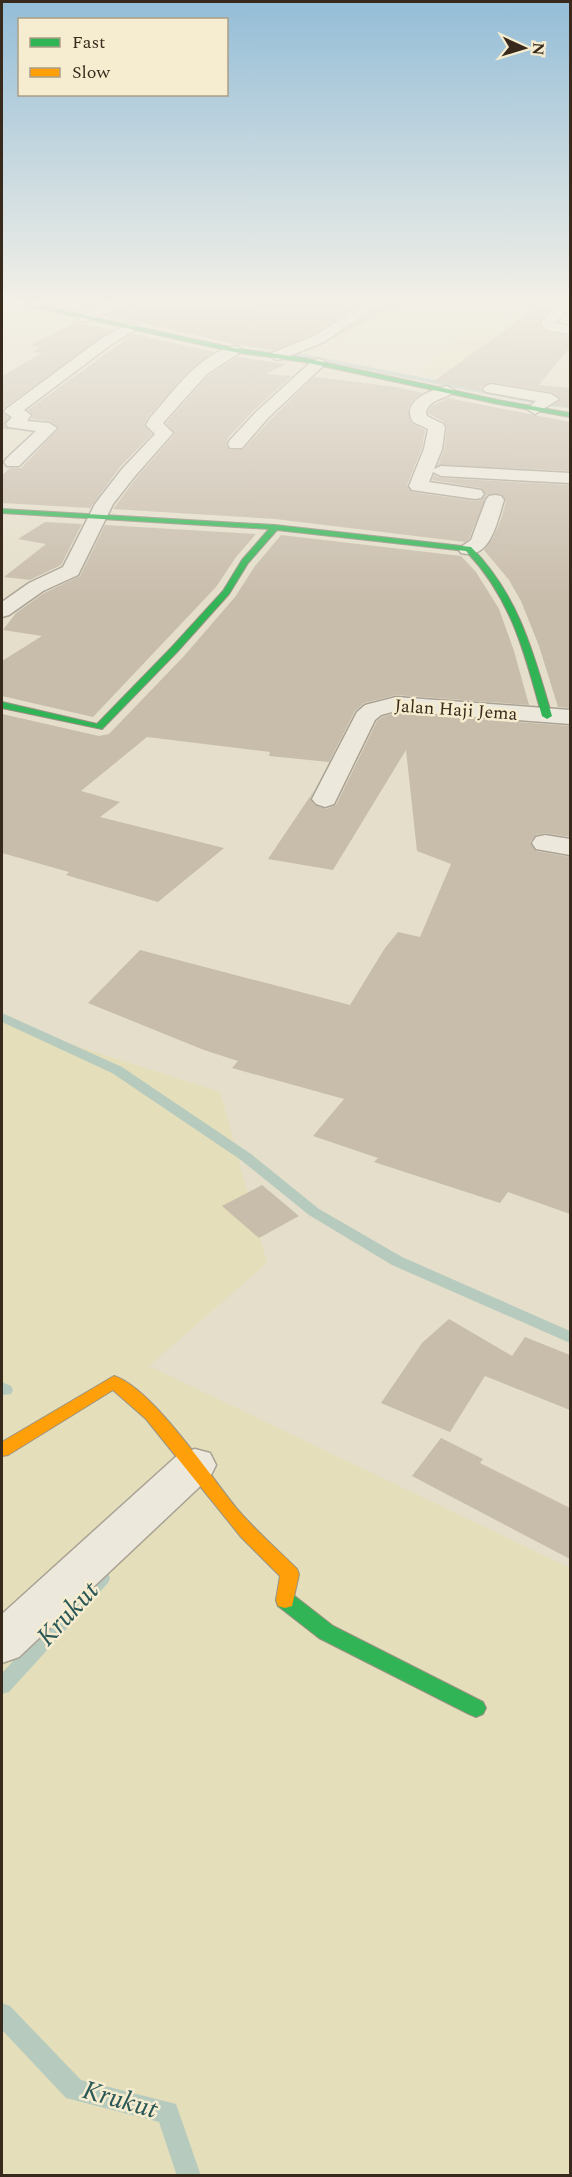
<svg xmlns="http://www.w3.org/2000/svg" width="572" height="2177" font-family="Spectral,serif">
<style>
.farmland{fill:#e4deba}
.lines{fill:none;stroke-linecap:round;stroke-linejoin:round}
.stream{fill:#b6cabe;fill-rule:evenodd}
.building{fill:#c8bcab}
.street-casing{stroke:#a9a294;stroke-width:3}
.fast-casing{stroke:#999284;stroke-width:2}
.slow-casing{stroke:#999284;stroke-width:2}
.street{fill:#ece8dc;fill-rule:evenodd}
.fast{fill:#30b455;fill-rule:evenodd}
.slow{fill:#ff9f0a;fill-rule:evenodd}
.labels{text-anchor:middle;dominant-baseline:central;stroke-width:5;stroke-linejoin:round;paint-order:stroke}
.far-street-label{font-size:18px;fill:#372a1c;stroke:#f6eccf}
.near-water-label{font-size:27px;font-style:italic;fill:#2b5756;stroke:#f6eccf}
</style>
<rect width="100%" height="100%" fill="#e4deca"/>
<path class="farmland" d="M476,323l94,8v23l-76,-7 -30,32 -45,-6z
M2,1022l218,70 47,171 -118,103 421,202v607h-568z"/>
<g class="lines">
<path class="stream" d="M21,300h13l111,23 -3,2z
M243,342l303,60 24,2v4l-24,-2 -305,-61z
M2,1013l120,54 129,87 68,55 83,48 168,74v12l-178,-78 -83,-50 -68,-55 -129,-87 -110,-51z
M2,1382l9,4 2,4 -2,4 -9,1z
M101,1570l7,3 2,5 -2,5 -99,109 -7,2v-21l92,-100z
M2,2003l8,3 71,74 95,24 25,72h-24l-18,-54 -93,-24 -64,-68z"/>
</g>
<path class="building" d="M140,300h225l-52,34 -38,16 -41,-6 -128,-29z
M388,300h19l-78,41 58,-39z
M541,304l13,1 -15,19 7,8 24,4v11l-31,38 31,3v20l-16,-3 7,-7 -10,-6 -60,-10 -10,5 1,4 -48,-10z
M77,322l36,8 -108,77 -3,5 7,6 -5,7 4,4 7,1 -13,-1v-53l40,-23 -10,-1 9,-5 -12,-1z
M133,334l81,18 -28,22 -38,43 -4,8 8,9 -32,33 -30,41 -88,-5v-28l8,-7h11l38,-40 -10,-7 -18,-2 2,-4 -5,-5z
M237,357l49,7 -20,10 26,2 -38,34 -26,28 -2,7 4,5 14,-1 26,-29 44,-43 10,1 72,9 27,6 -11,8 -4,7 3,15 14,7 -3,18 -15,37 5,7 63,9 6,-1 5,-5 -5,-7 -49,-8 2,-5 7,3 129,7v223l-12,-1 -19,-61 -18,-45 -12,-21 -25,-30 9,-12 8,-19 5,-18 -5,-7 -14,1 -18,44 -4,3 -190,-23 -162,-10 24,-32 38,-43 -9,-11 42,-47z
M448,398l122,24v49l-132,-6 6,-16 3,-22 -3,-5 -16,-9 4,-7z
M45,522l37,2 -21,41 -31,15 -26,-3 42,-33 -28,-5z
M105,525l151,9 -20,23 -20,30 -123,130 -91,-21v-35l40,-25 -39,-6 13,-17 28,-20 36,-17z
M281,535l180,21 15,16 23,37 15,42 15,54 -133,-10 -32,8 -9,8 -26,51 -60,-6 1,-4 -123,-15 -66,54 39,11 -20,15 124,31 -66,54 -92,-27 3,-3 -67,-19v-139l97,22 10,-2 75,-78 51,-59 20,-31z
M396,713l174,13v111l-25,-4 -9,2 -6,7 6,9 34,6v357l-62,-22 -8,11 -126,-41 4,-4 -65,-22 31,-37 -112,-31 6,-7 -34,-11 -116,-47 52,-53 210,55 35,-57 13,-16 22,5 31,-73 -34,-13 -11,-101 -73,120 -65,-11 47,-70 -5,9 4,7 12,4 10,-4 41,-84 5,-4z
M262,1185l37,31 -40,22 -37,-32z
M449,1319l63,37 13,-19 45,18v55l-85,-34 -35,56 -69,-29 41,-60z
M441,1438l42,21 -3,4 90,45v51l-158,-83z"/>
<g class="lines">
<defs>
<path id="street" d="M114,300h19l-44,21 -5,1 -7,-4z
M370,300h16l-62,42 -42,17 -5,1 -7,-4 2,-3 42,-17z
M561,300h9v6l-15,17 15,3v8l-24,-4 -5,-7z
M130,323l7,4 -2,3 -23,14 -88,66 7,5 -4,6 22,2 8,5 -38,38h-12l-3,-4 3,-4 29,-27 -28,-4 -2,-3 6,-7 -8,-5 2,-3 96,-71z
M234,346l5,1 2,3 -2,3 -32,21 -44,49 10,10 -38,43 -22,28 -35,71 -35,16 -34,24 -7,2v-15l27,-19 34,-16 32,-63 27,-35 33,-35 -9,-9 4,-7c23,-26 49,-64 84,-72z
M318,359l5,1 2,3 -2,3 -55,52 -26,30h-12l-2,-4 2,-4 26,-28 57,-52z
M491,384l60,10 8,5 -24,15 -8,-5 9,-8 -50,-9 -3,-3 3,-3z
M447,386l8,5c-9,9 -26,7 -29,22l1,3 16,8 2,3 -3,22 -8,20 7,-3 129,7v10l-129,-7 -8,-4 -4,10 46,7 6,1 3,4 -3,4 -6,1 -63,-9 -3,-4 15,-37 4,-20 -15,-7c-13,-21 18,-32 34,-36z
M495,495l6,1 3,4c-7,21 -13,61 -43,53l-3,-4 13,-9 15,-40 3,-4z
M396,697l174,13v14l-174,-13 -15,4 -6,5 -41,84 -9,3 -9,-3 -4,-5 45,-87 8,-7z
M545,835l25,4v16l-34,-6 -4,-6 4,-6z
M195,1449l15,4 6,12 -6,12 -191,180 -17,6v-49l178,-161z"/>
<path id="fast" d="M3,300h11l220,48 70,10 194,42 72,13v4l-72,-13 -194,-42 -70,-10z
M2,509l273,16 196,22c48,49 62,105 81,169l-5,3 -5,-3c-17,-62 -30,-117 -76,-165l-189,-21 -29,33 -19,31 -52,58 -75,77 -100,-21v-6l95,22 74,-76 52,-57 19,-31 27,-31 -267,-16z
M285,1592l7,2 41,32 150,76 3,6 -3,6 -7,3 -7,-3 -150,-76 -41,-32 -2,-6 2,-6z"/>
<path id="slow" d="M114,1376c38,12 97,101 124,134 18,21 39,39 59,59l2,5 -7,32 -7,2 -7,-2 -2,-6 4,-24 -39,-39 -95,-118 -33,-29 -105,65 -6,1v-14z"/>
</defs>
<use href="#street" class="street-casing"/>
<use href="#fast" class="fast-casing"/>
<use href="#slow" class="slow-casing"/>
<use href="#street" class="street"/>
<use href="#fast" class="fast"/>
<use href="#slow" class="slow"/>
</g>
<linearGradient id="sky" x2="0" y2="1"><stop stop-color="#94bdd7"/><stop offset="0.5" stop-color="#f3f0e7"/><stop offset="1" stop-color="#f3f0e7" stop-opacity="0"/></linearGradient>
<rect width="572" height="605" fill="url(#sky)"/>
<g class="labels">
<g class="far-street-label">
<text transform="translate(456 710) rotate(4)">Jalan Haji Jema</text>
</g>
<g class="near-water-label">
<text transform="translate(68 1614) rotate(-47)">Krukut</text>
<text transform="translate(120 2100) rotate(16)">Krukut</text>
</g>
</g>
<rect width="572" height="2177" fill="none" stroke="#372a1c" stroke-width="6"/>
<rect x="18" y="18" width="210" height="78" fill="#f6eccf" stroke="#aa9e87" stroke-width="1.5"/>
<rect x="30" y="38" width="30" height="9" fill="#30b455" stroke="#aa9e87" stroke-width="1.5"/>
<text x="72" y="48" font-size="18" fill="#372a1c">Fast</text>
<rect x="30" y="68" width="30" height="9" fill="#ff9f0a" stroke="#aa9e87" stroke-width="1.5"/>
<text x="72" y="78" font-size="18" fill="#372a1c">Slow</text>
<g transform="translate(524 48) rotate(94)" stroke="#f6eccf" stroke-width="4.5" paint-order="stroke">
<path d="M0-4.5L10 22L0 15L-10 22Z" fill="#372a1c"/>
<text y="-9" font-size="16" font-weight="bold" text-anchor="middle" fill="#372a1c">N</text>
</g>
</svg>
